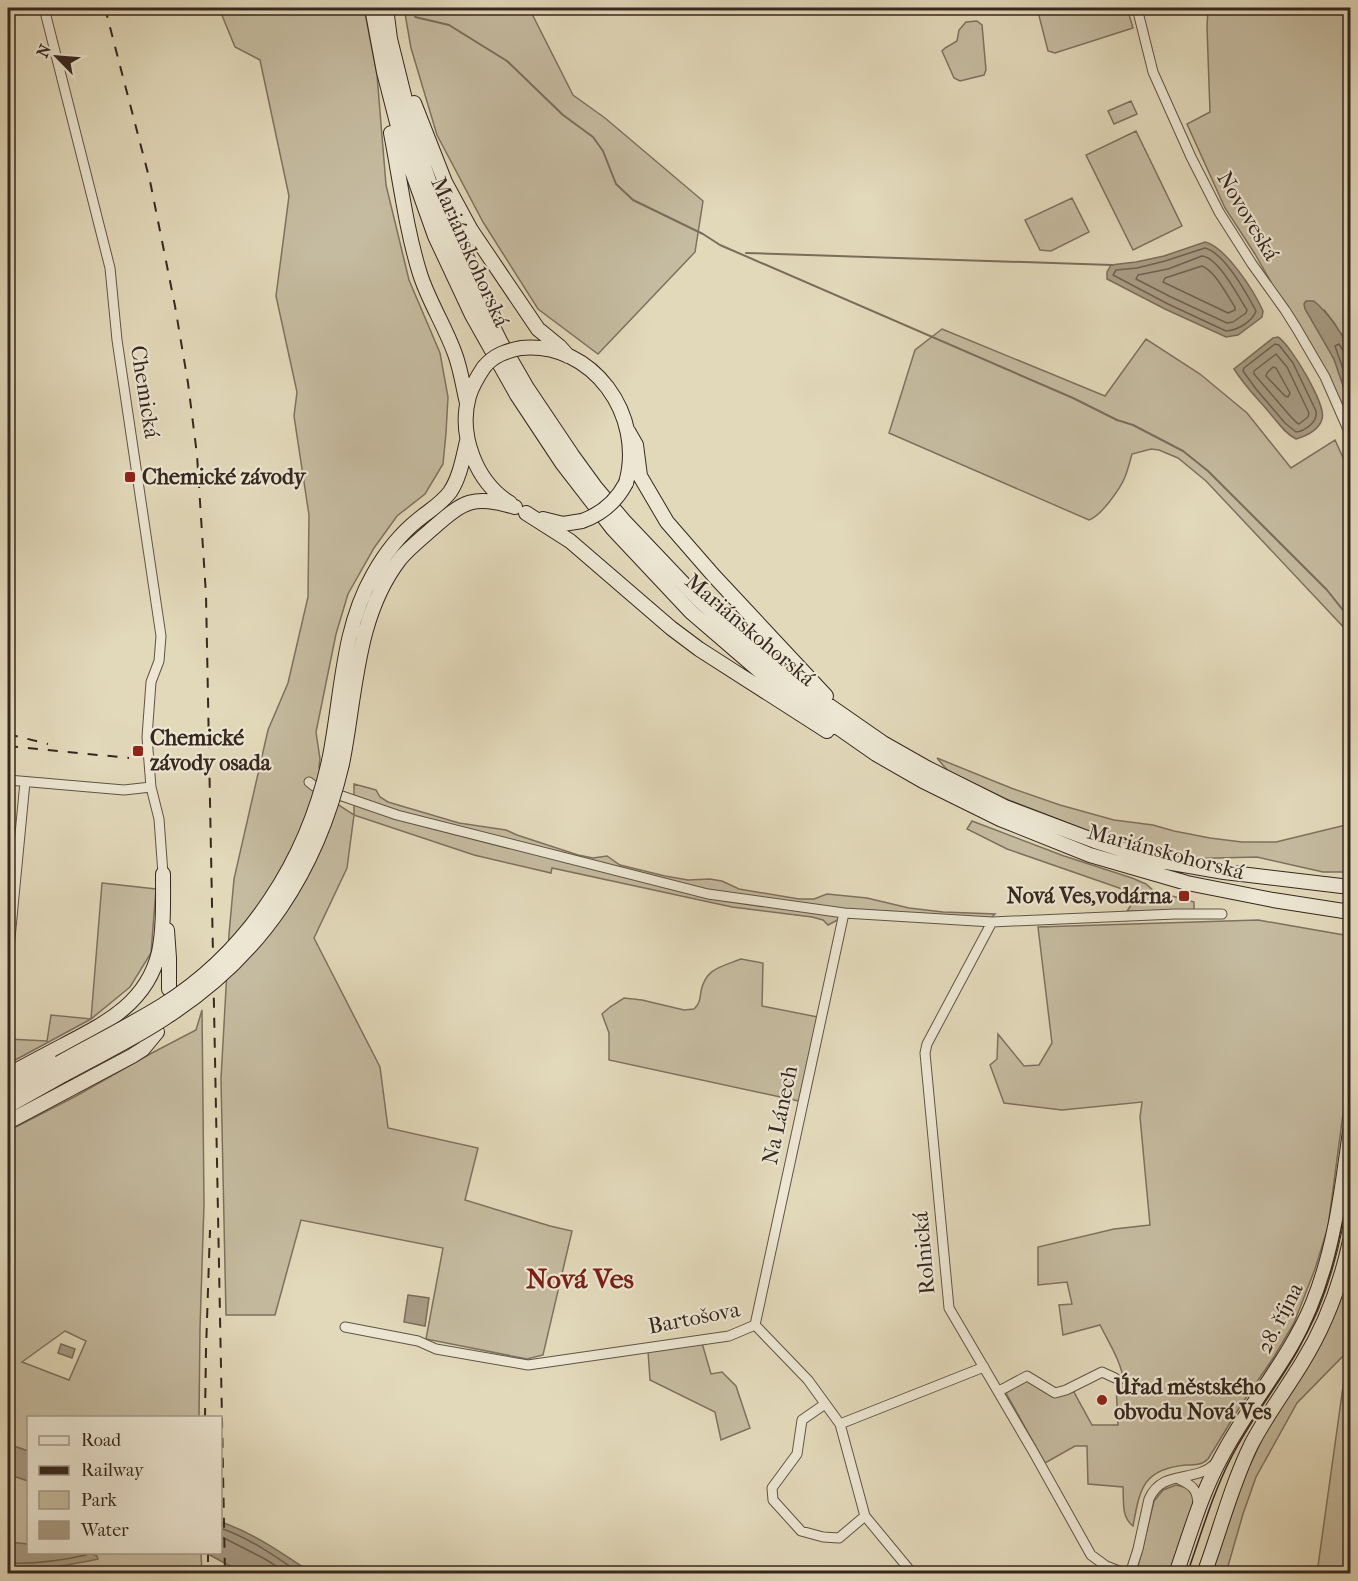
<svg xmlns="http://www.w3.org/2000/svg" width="1358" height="1581" font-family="'IM FELL French Canon',serif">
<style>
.green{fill:#c5bba0;stroke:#7e7160;stroke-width:1.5;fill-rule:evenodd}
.water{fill:#a89c85;stroke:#7a6d5c;stroke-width:1.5}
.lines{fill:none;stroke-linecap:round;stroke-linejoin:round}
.shore{stroke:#6f6252;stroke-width:1.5}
.stream{stroke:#7a6d5c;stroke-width:2}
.minor-casing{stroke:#615446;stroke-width:11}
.secondary-casing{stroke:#36271f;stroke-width:16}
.minor{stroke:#ece6d2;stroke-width:9}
.secondary{stroke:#ece6d2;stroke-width:14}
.tram{stroke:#36271f;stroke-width:1.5}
.rail{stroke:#36271f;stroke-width:2;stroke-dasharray:10 10;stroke-linecap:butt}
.secondary-bridge-casing{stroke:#36271f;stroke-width:16;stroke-linecap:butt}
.secondary-bridge{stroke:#ece6d2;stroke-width:14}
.poi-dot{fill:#8f2418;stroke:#ece6d2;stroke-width:2}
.labels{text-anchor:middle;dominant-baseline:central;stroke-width:4.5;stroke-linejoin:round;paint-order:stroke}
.street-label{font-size:22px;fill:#36271f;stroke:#ece6d2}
.poi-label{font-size:22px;font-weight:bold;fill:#36271f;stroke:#ece6d2;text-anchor:start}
.district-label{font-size:28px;font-weight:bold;fill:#7a1f14;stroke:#ece6d2}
</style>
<rect width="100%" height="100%" fill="#e2d9ba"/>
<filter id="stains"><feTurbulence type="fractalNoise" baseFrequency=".00333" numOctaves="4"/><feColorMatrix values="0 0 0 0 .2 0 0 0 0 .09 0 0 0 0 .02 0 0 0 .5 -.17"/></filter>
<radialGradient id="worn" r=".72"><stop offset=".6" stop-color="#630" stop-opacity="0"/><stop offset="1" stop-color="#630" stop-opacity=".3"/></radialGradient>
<path class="green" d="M219,8h145l13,67 9,110 23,95 31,73 8,44 -2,36 -3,31 -18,30 -28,22 -23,32 -26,46 -12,40 -20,98 4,27 -1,8 7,30 28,18v-31l22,6 4,7 8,5 71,21 47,7 11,5 61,20 15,3 14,-2 13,9 45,11 23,4 22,-1 12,2 17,8 60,10h15l13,-5 40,4 42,10 34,4 52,2 -8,8 -138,-8 -21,11 -5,-5 -11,-3 -80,-10 -180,-39 -1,5 -77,-18 -120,-40 -7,53 -33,70 66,129 8,61 90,20 -13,52 85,26 22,5 -29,124 -16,4 -101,-20 17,-91 -142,-28 -26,95h-49l-5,-236 8,-145 5,-55 34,-149 20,-47 20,-86 1,-82 -15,-99 3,-24 -21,-96 13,-100 -29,-136 -25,-13z
M404,8h125l44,87 32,23 98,83 -8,51 -97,102 -60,-45 -55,-87 -46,-87 -26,-87z
M1037,8h26l9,2 9,-2h46l6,20 -78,25 -7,-2z
M1208,8h142v345l-15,-29 -10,-13 3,36 6,12 12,35 4,8v30l-24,-53 -71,-125 -30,-46 -38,-84 23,-12 -3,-85z
M977,21l5,4 4,45 -2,5 -24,6 -6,-3 -12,-27 3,-3 12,-7 2,-11 7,-8z
M1131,101l6,13 -23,10 -6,-13z
M1136,131l46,95 -49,24 -47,-95z
M1072,198l17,34 -38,19 -11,-1 -15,-30z
M942,329l163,67 41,-57 54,35 47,39 44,55 44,-28 15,33v161l-144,-153 -28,-23 -19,-8 -8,-1 -19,5c-2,7 -4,15 -7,23 -5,12 -24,39 -36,43l-200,-87 26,-83z
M937,758l74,30 49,17 54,15 39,5 21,6 36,7 32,4h34l74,-18v48h-27l-66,-15 -79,2 -77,-23 -95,-37 -58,-28z
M972,821l92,35 68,22 14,6 8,7 40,11v9h-67l5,-7v-9l-10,-6 -115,-40 -40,-20z
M102,883l54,6 -5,64 -21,34 -39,32 -83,45v-25l39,2 4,-26 40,4z
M1258,920l86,15 6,6v120l-22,166 -13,42 -21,54 -20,34 -33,48 -33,54c-6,6 -13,6 -22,6 -43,4 -46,23 -53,61 -12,-9 -9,-25 -10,-39l-35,-3 -1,-38h-12l-30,17 -39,-70 21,-13 21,12 22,-7 22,40h26l-2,-41 8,-1c-2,-20 -15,-40 -24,-58l-37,10 -4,-30 13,-1 -5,-22 -29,3v-38l76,-18 36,-4 -10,-108 2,-15 -80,8 -58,-7 -14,-38 7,-6 1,-25 26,32 15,-1 13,-22 -14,-116z
M741,959l22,4 -1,43 56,11 -19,84 -190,-41v-27l-7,-19 8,-7 14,-9 18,2 42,10 10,-1c6,-5 6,-11 7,-18 5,-23 20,-24 40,-32z
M202,1010l2,194 -4,124 -1,89 -171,1v33l-20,-7v-313l68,-35 74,-42 46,-24zM65,1331l21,10 -17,39 -47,-18z
M1350,1262v311h-33l31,-222 -51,52 -41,74 -13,37 -17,59h-14l32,-95 21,-45 41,-65z
M702,1343l9,31 11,-2 14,14 14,42 -29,12 -6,-28 -65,-32 -2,-29z
M8,1474l20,7v71l173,1 1,20h-194z
M1176,1485l12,3 5,8 1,9 -25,68 -33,1 18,-73 9,-11z"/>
<path class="water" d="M1205,242c21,5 49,49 58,69l-1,6 -24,18 -12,2 -61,-28 -58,-30v-7l4,-7 25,-3 28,-6z
M1306,301h8c12,10 34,38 36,54 3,15 1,32 0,47l-4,-8 -12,-35 -29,-50 -1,-5z
M1278,337c13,8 49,69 44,82 -3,11 -16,17 -26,20 -12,-6 -19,-18 -28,-28 -12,-14 -24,-26 -34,-42l39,-31z
M408,1295l21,3 -4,28 -21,-4z
M61,1344l14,5 -3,9 -14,-5z
M8,1444l20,7v30l-20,-7z
M221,1522c33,11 62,32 91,51h-69l-37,-20 14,-1z
M8,1542l20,2v8h60l9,4 1,3c-30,6 -59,12 -90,10z"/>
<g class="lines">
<path class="shore" d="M1205,248c19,5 42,46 51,63 -4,11 -18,19 -30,20l-58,-27 -55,-29 3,-5 21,-2 28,-7z
M1202,256c16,1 36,40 45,54l-1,3 -13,9 -6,1 -56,-26 -35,-18 2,-4 30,-6z
M1202,266c14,6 24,28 33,41v3l-7,3 -65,-31 2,-4z
M1275,344l4,1 14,18 23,48c2,11 -11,20 -20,21l-11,-9 -29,-34 -13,-18 1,-3z
M1350,353l-6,-1 -5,-8 -4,2 15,43
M1276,354l11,13 22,46 -1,4 -9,7 -2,-1 -6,-6 -37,-43v-3z
M1273,367l3,1 14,25 -2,4 -3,-1 -19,-20 1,-3z
M220,1528c30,10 56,29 81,46
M220,1536l45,23 23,15
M8,1563c27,1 52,-2 78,-8l2,-3"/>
<path class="stream" d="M415,17l34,8 58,36 56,54 30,22 10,14 13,33 17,16 70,34 17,11 353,153 44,22 16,5 50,26 25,20 119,119 23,29
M746,253l366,12"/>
<defs>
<path id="minor" d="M44,8l66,260 7,72 44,296 -2,25 -8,21 -4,55 4,50 8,32 4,55
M1137,8l16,64 38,85 28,55 33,52 33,46 12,19 28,48 25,57
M8,780l116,10 27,-3
M309,782l5,4
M342,796l55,19 311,79 136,19 148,9 183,-8h47
M992,922l-65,122 -2,9 24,255 85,145 57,102 15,11 21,8
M8,959l17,-177
M755,1325l89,-412
M345,1327l73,14 18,8 92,16 201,-29 26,-11 53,55 32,44 25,92 48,58
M999,1391l28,-15 28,17 11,-3 36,-18 13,6
M825,1404l-23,16 -5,34 -25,34 1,12 28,31 22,6 16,1 26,-22
M840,1424l144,-57
M1177,1478c14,7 20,9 21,26
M1130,1574l8,-25 11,-50c14,-31 46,-15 67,-36"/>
<path id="secondary" d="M372,8l12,64 19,74 32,90 37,79 45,80 45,68 51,66 78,83 79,68 106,74 47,27 77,38 90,36 97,28 86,17 77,12
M386,8l4,31 26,105 32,91 53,108 26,45 45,67 24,33 28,33 76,80 78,69 105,73 44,25 78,39 90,34 60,19 69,12 126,15
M414,103l31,79 26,48 67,99 22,18 8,9
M391,133c9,46 15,96 29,141 9,28 25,52 35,80 6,16 8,33 12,49
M521,348c72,-7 124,68 105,135
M484,367c-6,9 -12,19 -15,29 -11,39 7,86 41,107
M628,431l8,14 4,31 27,46 47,54 112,120
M526,513l44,28 101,87 28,21 128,82
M543,519l20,5 19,-3
M329,761c13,-62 12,-130 44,-186 11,-20 27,-41 46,-56 11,-9 22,-15 31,-27 10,-15 13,-34 17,-51
M342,764c14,-68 13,-147 58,-205 9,-11 22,-21 33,-31 32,-28 40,-33 82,-21
M167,930l2,28v31
M8,1075c18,-10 37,-20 56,-30 42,-22 83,-42 95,-93 5,-25 4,-52 4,-78
M8,1091l51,-28
M8,1106l57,-32
M8,1122l124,-66 11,-7 14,-17
M1176,1574c14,-40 26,-83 47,-120 27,-51 66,-95 89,-149 23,-56 30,-115 38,-174
M1204,1574c16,-43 27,-88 47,-129 15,-29 34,-54 51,-82 23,-37 39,-80 48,-122"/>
</defs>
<use href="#minor" class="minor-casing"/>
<use href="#secondary" class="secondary-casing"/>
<use href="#minor" class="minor"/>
<use href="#secondary" class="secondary"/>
<path class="tram" d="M1187,1574c14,-39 25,-79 44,-116 19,-38 46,-71 67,-108 31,-57 43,-110 52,-174"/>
<path class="rail" d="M105,8l45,173 25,125 13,77 9,72 9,140 19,979
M8,734l40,10
M8,746l121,12
M205,1418l1,-68 4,-120
M208,1552v22"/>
<defs>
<path id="secondary-bridge" d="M484,367c10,-12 22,-16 37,-19
M582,521c20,-7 34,-19 44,-38
M59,1063c34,-19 70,-37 104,-58 87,-55 144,-145 166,-244
M65,1074c34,-19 71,-36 103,-58 94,-61 149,-145 174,-252"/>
</defs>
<use href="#secondary-bridge" class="secondary-bridge-casing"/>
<use href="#secondary-bridge" class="secondary-bridge"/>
</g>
<g class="poi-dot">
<rect x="124" y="471" width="12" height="12" rx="3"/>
<rect x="132" y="745" width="12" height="12" rx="3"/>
<rect x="1178" y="890" width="12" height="12" rx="3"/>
<circle cx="1102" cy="1400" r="6"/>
</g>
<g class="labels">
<g class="street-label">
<text transform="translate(1248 216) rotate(59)">Novoveská</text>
<text transform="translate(470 252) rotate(66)">Mariánskohorská</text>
<text transform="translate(145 392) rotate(81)">Chemická</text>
<text transform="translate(750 630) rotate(40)">Mariánskohorská</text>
<text transform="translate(1166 852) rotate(15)">Mariánskohorská</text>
<text transform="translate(780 1115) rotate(-78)">Na Lánech</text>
<text transform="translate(924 1253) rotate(-95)">Rolnická</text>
<text transform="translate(694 1318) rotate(-11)">Bartošova</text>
<text transform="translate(1280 1318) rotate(-63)">28. října</text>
</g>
<g class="poi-label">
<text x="142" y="477">Chemické závody</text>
<text x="150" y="738">Chemické<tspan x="150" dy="25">závody osada</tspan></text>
<text x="1172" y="896" text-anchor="end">Nová Ves,vodárna</text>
<text x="1114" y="1387">Úřad městského<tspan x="1114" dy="25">obvodu Nová Ves</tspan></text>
</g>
<g class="district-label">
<text x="580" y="1278">Nová Ves</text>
</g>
</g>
<rect width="1358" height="1581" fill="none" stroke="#e2d9ba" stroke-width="30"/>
<rect x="9" y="9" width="1340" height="1563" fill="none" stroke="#36271f" stroke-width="3"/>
<rect x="15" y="15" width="1328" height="1551" fill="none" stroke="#36271f" stroke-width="1.5"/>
<rect x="27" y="1416" width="195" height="138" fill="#ece6d2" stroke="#a39a8a" stroke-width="1.5"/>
<rect x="39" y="1436" width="30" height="9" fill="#ece6d2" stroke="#a39a8a" stroke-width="1.5"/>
<text x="81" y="1446" font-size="18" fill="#36271f">Road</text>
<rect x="39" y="1466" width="30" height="9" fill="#36271f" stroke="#a39a8a" stroke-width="1.5"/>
<text x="81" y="1476" font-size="18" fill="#36271f">Railway</text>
<rect x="39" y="1491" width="30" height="18" fill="#c5bba0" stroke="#a39a8a" stroke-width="1.5"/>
<text x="81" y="1506" font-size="18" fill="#36271f">Park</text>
<rect x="39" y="1521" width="30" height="18" fill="#a89c85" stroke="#a39a8a" stroke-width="1.5"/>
<text x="81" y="1536" font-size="18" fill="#36271f">Water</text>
<g transform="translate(57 57) rotate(295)" stroke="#ece6d2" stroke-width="4.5" paint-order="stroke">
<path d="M0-4.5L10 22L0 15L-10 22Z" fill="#36271f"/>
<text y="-9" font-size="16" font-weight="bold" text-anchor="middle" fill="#36271f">N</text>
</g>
<rect width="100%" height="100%" filter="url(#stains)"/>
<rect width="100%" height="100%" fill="url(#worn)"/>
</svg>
